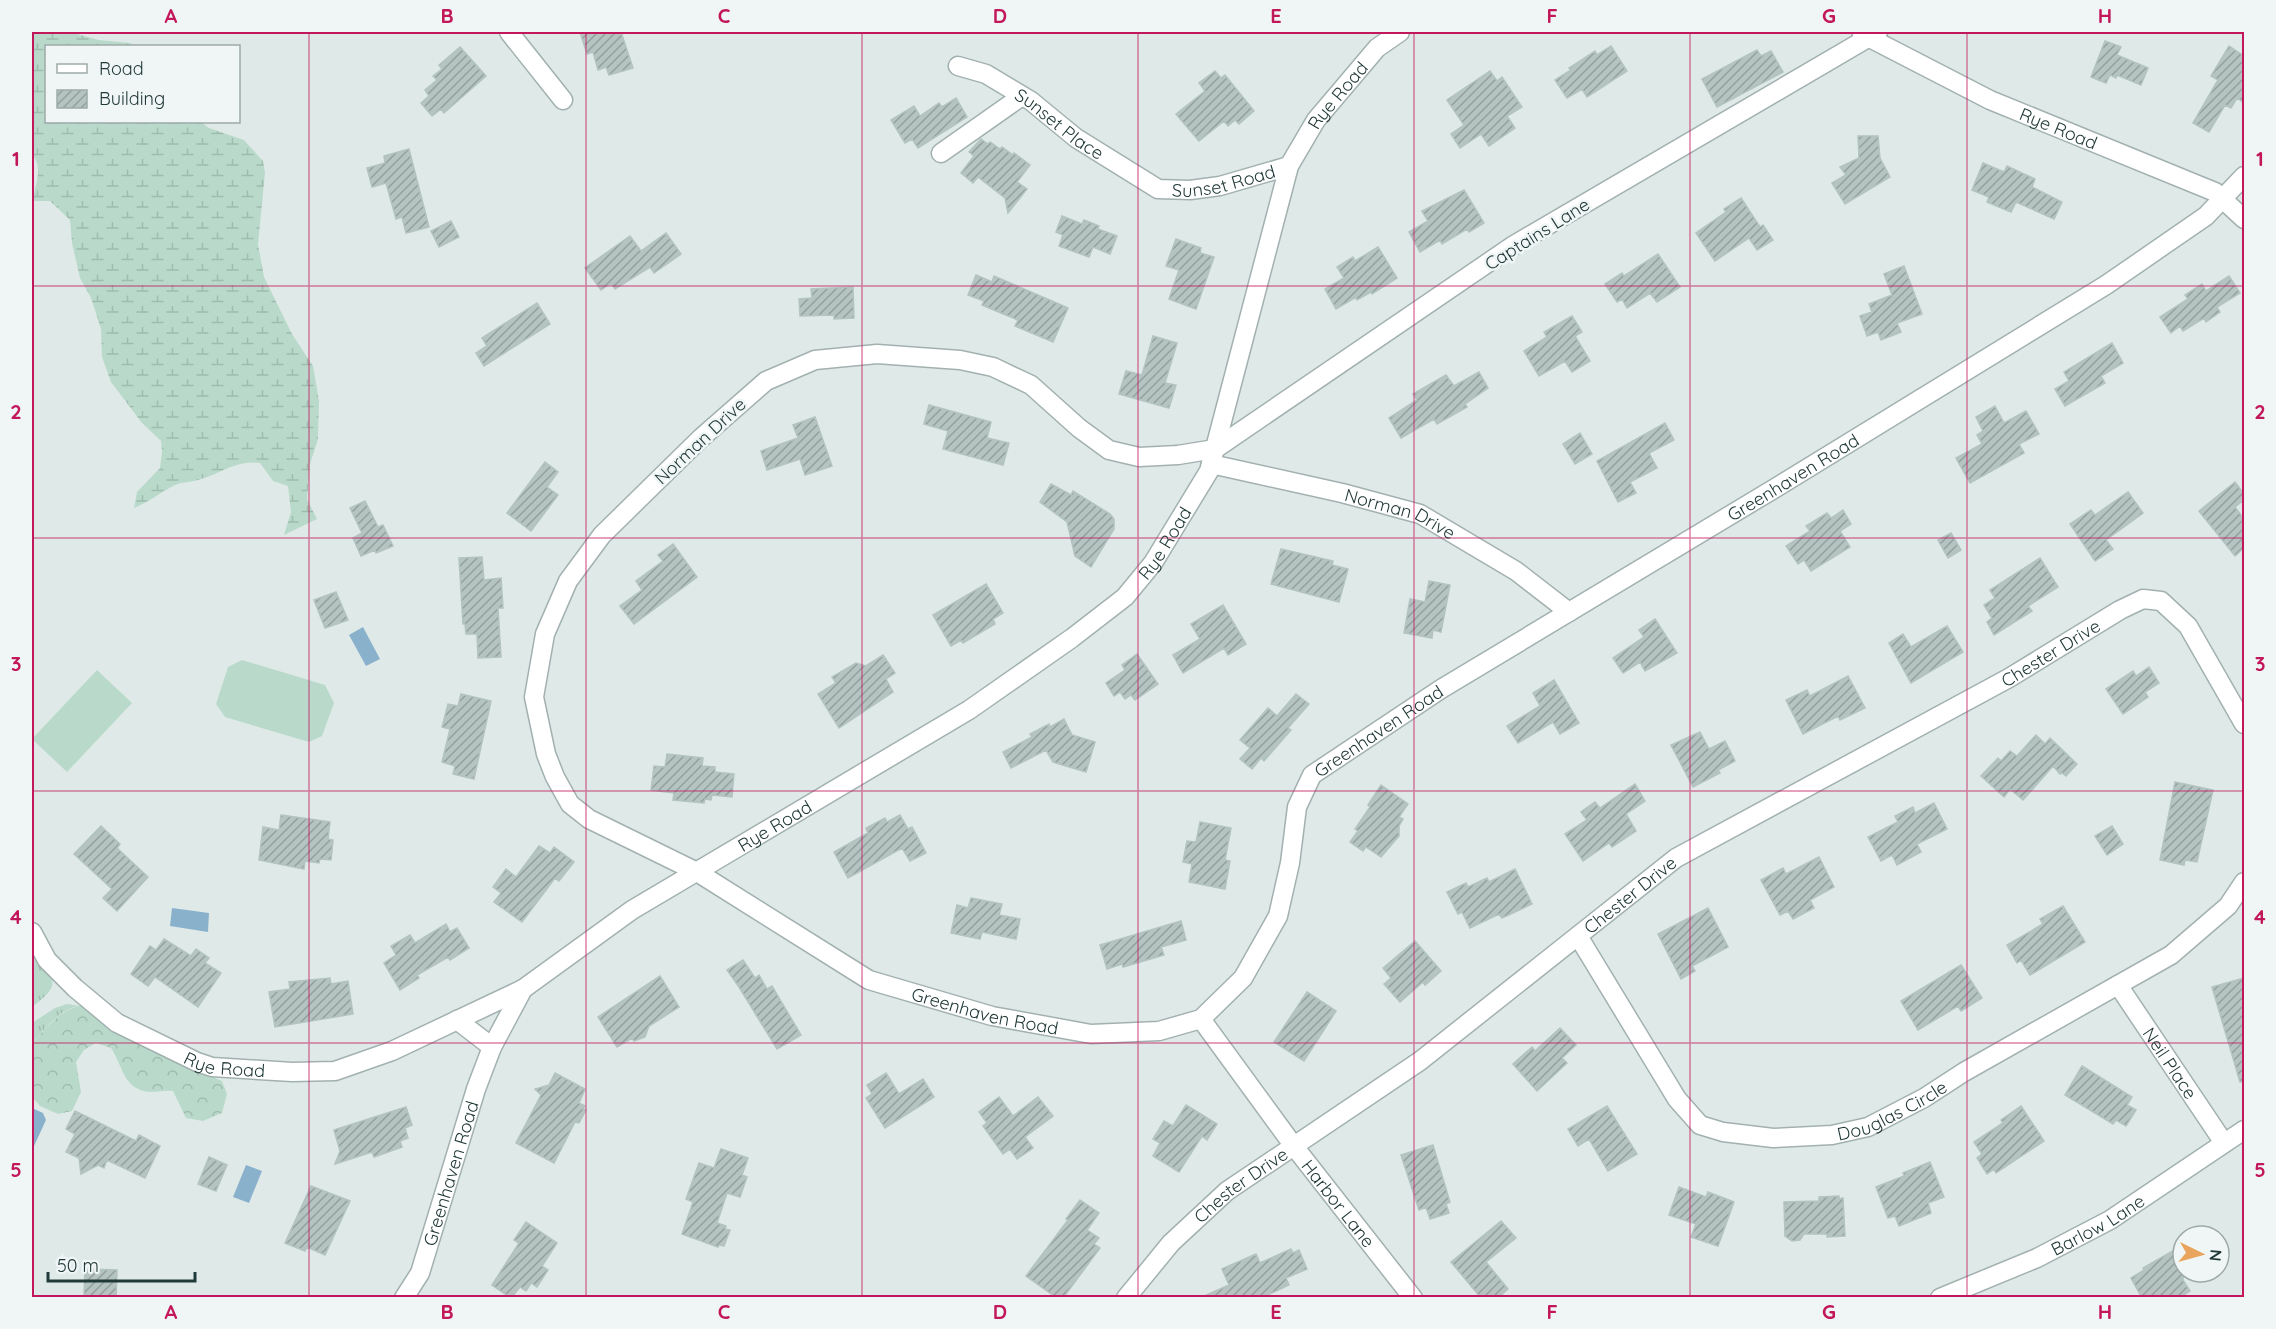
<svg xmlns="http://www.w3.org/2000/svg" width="2276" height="1329" font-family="Quicksand,sans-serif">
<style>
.grass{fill:url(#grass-tufts)}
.forest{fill:url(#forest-crowns)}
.wetland{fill:url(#wetland-marsh)}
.pitch{fill:#b9daca}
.water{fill:#8ab1cc}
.building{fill:url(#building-hatch);stroke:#b2c3c0;stroke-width:1.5}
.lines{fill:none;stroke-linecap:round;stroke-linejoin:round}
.minor-casing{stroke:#a2b1b0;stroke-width:21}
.minor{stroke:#fff;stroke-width:18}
.grid{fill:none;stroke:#c2185b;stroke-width:1.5;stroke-opacity:0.55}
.labels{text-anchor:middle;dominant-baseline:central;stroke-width:5;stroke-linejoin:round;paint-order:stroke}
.street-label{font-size:18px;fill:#213938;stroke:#f0f6f5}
.neatline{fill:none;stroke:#c2185b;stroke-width:2}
.grid-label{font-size:20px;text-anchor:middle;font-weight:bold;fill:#c2185b}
</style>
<defs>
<pattern id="grass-tufts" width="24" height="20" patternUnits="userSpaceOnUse" patternTransform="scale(1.5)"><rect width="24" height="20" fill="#b9daca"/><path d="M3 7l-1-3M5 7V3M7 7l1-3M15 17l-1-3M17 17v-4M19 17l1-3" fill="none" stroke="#9fbcae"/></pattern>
<pattern id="forest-crowns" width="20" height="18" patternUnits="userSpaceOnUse" patternTransform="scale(1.5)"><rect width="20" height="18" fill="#b9daca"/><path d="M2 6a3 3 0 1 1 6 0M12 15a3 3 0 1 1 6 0" fill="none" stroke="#9fbcae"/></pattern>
<pattern id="wetland-marsh" width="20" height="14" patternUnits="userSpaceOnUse" patternTransform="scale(1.5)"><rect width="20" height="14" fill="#b9daca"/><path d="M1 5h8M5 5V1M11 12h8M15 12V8" fill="none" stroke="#9fbcae"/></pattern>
<pattern id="building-hatch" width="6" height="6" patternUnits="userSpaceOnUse" patternTransform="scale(1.5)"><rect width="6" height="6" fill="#b5c4c1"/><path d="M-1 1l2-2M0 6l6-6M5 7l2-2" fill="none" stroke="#93a09e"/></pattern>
</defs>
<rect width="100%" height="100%" fill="#dfeae8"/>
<path class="grass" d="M32,950c21,29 33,33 0,57v-40l2,-4z
M67,1004l13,2c-20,2 -36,24 -48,38v-21l23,-15z"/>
<path class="forest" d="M84,1005l35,30 103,46 5,13 -5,19 -19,8 -17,-3 -13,-27c-8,-1 -16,1 -24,1 -26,-3 -26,-26 -38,-44l-15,-5 -12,7 -8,12 5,30 -9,19 -14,3 -18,-8 -8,-9v-53c14,-16 29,-36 52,-39z"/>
<path class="wetland" d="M32,32h38l29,8 30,3 10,3h-93v76h155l8,6 35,12 19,21 2,12 -7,71 6,33 28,57 21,32 6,35 -1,38 -8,25 -3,35 10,20 -33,16 7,-23 -3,-26 -15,-5 -13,-18c-26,-3 -38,11 -62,17 -8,2 -16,2 -23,5 -14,7 -26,17 -41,23l3,-16 23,-24 2,-16 -1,-11 -19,-18 -31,-41 -9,-25 -1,-28 -10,-31 -11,-20 -8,-35 -2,-23 -20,-19h-18c3,-14 12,-35 0,-46z"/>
<path class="pitch" d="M242,660l83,25 9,18 -12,33 -13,6 -84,-25 -9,-13 12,-37z
M97,670l35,33 -65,69 -35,-33z"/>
<path class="water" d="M363,627l17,32 -14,7 -17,-31z
M172,908l37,5 -1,19 -38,-6z
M32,1108l11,5 3,7 -12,26 -2,1z
M246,1165l16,6 -13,32 -16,-6z"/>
<path class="building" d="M580,32h41l12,36 -24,7 -3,-8 -8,3 -5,-18 -6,2z
M2105,41l16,6 -4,8 31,13 -7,17 -24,-10 -1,3 -6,-3 -4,8 -15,-6z
M1611,46l16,25 -40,26 -5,-8 -15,9 -12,-18 16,-10 -2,-2 26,-17 2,4z
M2229,46l15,10v47l-7,-5 -6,10 -6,-3 -16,27 -16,-9 25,-43 -7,-4z
M460,47l26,29 -42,37 -3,-4 -9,7 -11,-13 8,-7 -4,-6 12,-10 -4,-4 9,-7 -3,-4z
M1757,50l4,6 10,-5 12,21 -66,35 -15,-28z
M1215,71l6,7 4,-3 29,36 -15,13 -4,-4 -7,6 -4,-5 -25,20 -23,-27 29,-23 -6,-8z
M1490,71l7,10 5,-4 20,30 -15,9 8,12 -26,18 -8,-12 -21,14 -9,-14 13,-9 -17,-25z
M956,98l11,19 -49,31 -6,-9 -7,4 -14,-23 23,-14 6,10 19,-13 3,4z
M1858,136h20l2,22 10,19 -45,27 -13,-21 14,-8 -6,-8 19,-9z
M981,139l7,5 2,-2 10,7 2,-2 11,8 1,-2 16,12 -13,17 10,7 -19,24 -3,-15 -27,-21 -5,6 -12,-10 13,-17 -5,-4z
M409,149l20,78 -23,6 -4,-16 -6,2 -10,-36 -14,4 -5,-19 18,-5 -1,-7z
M1983,163l21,9 3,-6 28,13 -3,8 30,15 -8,17 -38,-17 -5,10 -24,-10 2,-5 -17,-7z
M1464,190l20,33 -15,9 -2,-3 -25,15 -2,-4 -20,12 -11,-20 19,-11 -6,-10z
M1741,198l19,29 3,-2 10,15 -16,10 -8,-12 -34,23 -19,-28 30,-21 -2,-3z
M1062,216l20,8 2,-4 15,6 -1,3 19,7 -7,18 -17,-7 -4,10 -30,-11 4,-11 -7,-3z
M451,221l8,16 -20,10 -8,-16z
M666,233l15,21 -27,19 -4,-6 -35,22 -4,-6 -10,7 -16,-22 45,-32 11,15z
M1176,239l25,9 -1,5 14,4 -18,52 -27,-10 10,-29 -13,-4z
M1378,247l19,31 -25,16 -1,-2 -14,8 -1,-3 -20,12 -11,-20 19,-11 -7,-11 16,-10 2,4z
M1658,254l22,33 -23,15 -7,-9 -23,15 -5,-9 -5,3 -12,-18 17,-11 2,3z
M1904,266l18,48 -25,9 4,9 -20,8 -3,-8 -11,4 -7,-20 12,-4 -3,-8 23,-9 -8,-21z
M976,275l16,7 2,-6 74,32 -15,34 -38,-16 3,-6 -36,-15 2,-4 -16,-6z
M2229,276l11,17 -23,14 3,5 -14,10 -2,-4 -21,13 -3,-5 -9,7 -11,-16 28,-18 -3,-4 17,-11 4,7z
M853,287l1,31 -20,1v-4l-34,1 -1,-17 13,-1 -1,-9z
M537,303l13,21 -66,42 -8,-13 11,-7 -5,-8z
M1572,316l10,16 -7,4 15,25 -18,11 -7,-11 -26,15 -15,-25 23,-14 -3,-5z
M1153,336l24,7 -12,40 11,2 -7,23 -50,-14 7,-23 16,4z
M2112,343l11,20 -22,13 4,7 -40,23 -10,-17 14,-8 -5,-9z
M1479,372l9,16 -23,16 2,3 -30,17 -3,-5 -33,19 -12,-20 28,-18 -4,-6 33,-19 8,11z
M929,405l62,17 -4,16 22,5 -6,22 -60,-16 5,-18 -24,-7z
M1995,406l9,17 22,-12 13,23 -20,10 5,9 -54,30 -14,-25 26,-14 -5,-9 6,-4 -7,-14z
M815,417l17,49 -27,9 -5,-16 -33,11 -6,-19 37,-13 -5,-13z
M1665,423l9,17 -25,13 8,15 -27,14 6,11 -18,9 -21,-41z
M1580,433l12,21 -17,10 -12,-20z
M545,462l13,10 -11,15 11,8 -27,36 -24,-18z
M2235,482l9,12v6l-9,7 9,12v29l-9,8 -36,-45z
M1051,484l20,11 2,-4 37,23 4,5v10l-23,38 -16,-11 -8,-34 -27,-20z
M2128,492l15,21 -37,27 7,9 -18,12 -25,-37 21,-14 4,5z
M365,501l13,26 5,-2 10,21 -17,7 -1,-3 -14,6 -8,-18 9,-5 -12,-25z
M1843,510l8,14 -11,7 10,16 -39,24 -7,-11 -6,4 -12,-18 24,-15 -4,-5 21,-13 4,5z
M1951,533l10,17 -13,8 -10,-18z
M673,544l24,33 -63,47 -14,-18 22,-16 -6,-9 27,-20 -5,-6z
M1281,549l52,12 -1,4 16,4 -9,33 -68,-18z
M482,557l2,23 17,-2 2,30h-5l3,49 -23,1 -1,-24h-11l-1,-10h-2l-4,-66z
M2040,558l18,29 -30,19 4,5 -38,24 -7,-13 5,-4 -8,-13 11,-7 -5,-8z
M1429,581l21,4 -9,47 -8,-2 -1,8 -28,-5 6,-34 15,3z
M986,584l17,29 -10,6 2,5 -32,19 -2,-3 -10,6 -18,-31z
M336,592l12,28 -23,8 -11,-28z
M1223,605l23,39 -18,11 -4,-7 -41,25 -10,-18 27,-16 -9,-15z
M1655,619l22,34 -32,18 -5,-9 -17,11 -10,-15 31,-21 -5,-7z
M1947,626l16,26 -52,31 -22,-40 14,-9 8,13z
M1137,654l21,30 -23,16 -4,-5 -6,4 -5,-7 -6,4 -8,-13 19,-13 -3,-5z
M883,655l12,18 -9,6 7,13 -54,36 -21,-34 18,-11 -4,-6 24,-14 10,3z
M2149,667l10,16 -14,9 3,5 -25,17 -17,-25 27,-18 3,5z
M1848,676l17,32 -25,12 -2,-4 -35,18 -17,-34 21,-10 3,6z
M1554,680l25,43 -19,11 -7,-12 -35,21 -11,-17 33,-20 -7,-13z
M461,694l30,7 -17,78 -21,-5 2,-8 -13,-4 8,-33 -8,-2 6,-23 10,2z
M1296,694l13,10 -21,24 3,2 -27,31 -3,-3 -9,11 -12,-10 10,-11 -10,-8 28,-32 9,8z
M1064,719l8,16 23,7 -9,30 -33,-10 -7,-12 -35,18 -8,-16 29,-15 -2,-3 19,-10 1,3z
M1700,732l9,17 16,-8 10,20 -17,9 2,3 -27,14 -22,-42z
M2036,735l9,9 5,-6 27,26 -11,12 -4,-3 -2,1 -7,-8 -30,34 -13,-11 -6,8 -23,-21 17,-18 3,3 9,-10 7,5z
M667,754l36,4 -1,8 13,1v5l19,2 -2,23 -20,-2 -1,5 -6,-1 -1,4 -31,-3 1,-7 -23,-3 3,-24 11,1z
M2175,782l38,8 -16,72 -12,-2 -1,5 -24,-5z
M1635,784l10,17 -19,13 10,17 -24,16 -3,-4 -26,18 -18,-27 22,-14 -6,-8 14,-10 5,6z
M1381,785l27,19 -9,13 4,2 -4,7v10l-18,21 -15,-10 -3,4 -13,-9 8,-11 -3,-2 15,-22 -2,-2z
M1934,803l13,26 -30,15 4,8 -24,13 -5,-10 -11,6 -13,-24 30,-15 -3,-6 18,-9 2,6z
M281,815l49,7 -2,17 5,1 -2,20 -11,-1 -1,4 -14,-2 -1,8 -45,-9 4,-33 16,3z
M900,815l8,14 4,-2 14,26 -16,8 -8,-13 -54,30 -14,-26 34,-19 -2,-5 19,-10 2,4z
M1200,822l31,6 -6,32 5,1 -5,28 -36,-7 3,-18 -9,-2 4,-21 9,1z
M101,826l19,18 -3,4 31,29 -31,34 -14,-13 9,-9 -38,-35z
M2112,826l11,18 -16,11 -12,-19z
M539,846l11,7 4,-6 20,15 -15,19 -4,-3 -33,44 -28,-20 7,-9 -8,-6 13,-18 10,8z
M1819,857l15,30 -24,13 4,8 -21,11 -5,-8 -8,4 -19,-35 22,-12 3,6z
M1515,869l17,35 -30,14 -3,-4 -29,14 -8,-16 -4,2 -11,-22 19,-9 2,4 19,-9 2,4z
M971,898l31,6 -3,11 21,4 -4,20 -34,-7 -2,7 -29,-6 6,-28 11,3z
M2063,906l22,36 -55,33 -9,-15 -4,3 -10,-18 36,-21 -3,-5z
M1708,908l20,39 -36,19 3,5 -14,8 -23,-45z
M1181,921l5,19 -25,7 3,8 -41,12 -1,-3 -15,5 -7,-24z
M446,924l4,8 7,-4 12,20 -19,12 -2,-3 -31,18 2,3 -19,12 -16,-27 12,-8 -5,-9 19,-11 5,8z
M164,939l27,17 5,-7 13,9 -4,5 16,10 -23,34 -43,-30 -7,9 -17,-12 19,-28 6,4z
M1415,941l26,30 -16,14 -2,-3 -23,20 -16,-18 7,-6 -8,-10z
M743,960l12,18 4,-3 8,14 5,-3 29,49 -24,14 -38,-62 -12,-17z
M1961,965l21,33 -21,13 -3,-5 -40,24 -17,-29z
M660,976l19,31 -30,19 -4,11 -11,4 -2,-3 -15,9 -19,-30z
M330,978l1,6 17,-3 5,33 -78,13 -6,-35 21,-3 -1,-7z
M2244,978v104h-4l-28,-95z
M1307,992l29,19 -32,50 -30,-19z
M1560,1028l16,17 -14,13 5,5 -30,28 -24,-27 19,-17 3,4z
M2082,1066l50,31 -5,8 9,5 -10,16 -10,-6 -3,4 -48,-29z
M555,1073l30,16 -6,14 6,3 -2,3 3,1 -7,13 -4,-1 -21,41 -38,-20 25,-48 -6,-6 14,-4z
M886,1073l13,21 24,-15 11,18 -49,31 -19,-30 6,-4 -5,-9z
M999,1097l14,19 25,-19 15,19 -28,21 8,11 -16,11 -7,-10 -7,5 -20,-28 4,-3 -8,-11z
M1186,1105l31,19 -10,16 -5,-4 -23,36 -26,-16 7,-13 -7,-4 11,-18 9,5z
M1607,1106l30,48 -29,17 -19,-32 -11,7 -10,-17z
M2021,1106l23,35 -48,32 -2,-4 -7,5 -10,-16 5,-4 -8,-12 29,-19 -2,-3z
M406,1107l6,18 -7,3 3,10 -8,3 2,6 -28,10 -2,-5 -37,12 5,-13 -6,-21z
M75,1111l61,30 3,-6 21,11 -15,32 -38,-18 -3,8 -6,-3 -17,9 -2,-16 -13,-6 9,-18 -9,-5z
M1433,1145l17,57 -4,2 3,9 -19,6 -4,-12 -7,3 -18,-55z
M721,1149l27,9 -6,17 5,2 -7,20 -13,-4 -10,30 9,3 -1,3 5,1 -6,16 -5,-1 -1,2 -36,-13 11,-32 -7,-3 13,-36 15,5z
M209,1157l18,8 -11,26 -18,-7z
M1930,1162l14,35 -16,6 3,10 -32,13 -4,-10 -7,2 -12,-31 28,-11 -1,-3z
M311,1186l39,15 -25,54 -18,-8 -2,4 -20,-8z
M1679,1187l27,10 2,-5 26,10 -16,44 -27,-9 5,-13 -27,-9z
M1839,1196v3l4,-1 2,38 -18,1v-3h-23l-4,6 -8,1 -7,-5 -1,-34 35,-1v-4z
M1080,1200l19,13 -12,17 12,8 -5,6 6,4 -37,50h-6l-31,-22 42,-56 -2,-1z
M1501,1221l15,17 -30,24 22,27 -10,9h-17l-30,-36z
M526,1222l31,21 -15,23 6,4 -11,17 -6,-4 -5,8 -6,-4 -9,11 -19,-13 27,-42 -5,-3z
M2183,1245v35l7,11 -11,7h-37l-11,-20 13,-8 -1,-2z
M1291,1249l2,4 6,-3 8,19 -21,9 3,7 -28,13h-61l29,-13 -7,-16 34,-15 4,9z
M85,1269l32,1 -1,28h-29v-3h-3z"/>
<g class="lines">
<defs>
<g id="minor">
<path d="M509,32l54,68"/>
<path id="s1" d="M1878,32l-364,213 -299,204 -37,6 -39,2 -30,-7 -30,-22 -48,-43 -38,-18 -33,-7 -83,-6 -62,6 -49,21 -65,57 -99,97 -34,46 -23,53 -11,63 12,57 9,23 15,27 19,15 108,53 172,108 123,36 99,18 68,-3 42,-12 42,-41 35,-62 12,-53 7,-56 15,-32 129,-86 336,-202 329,-202 100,-69 38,-40"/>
<path id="s2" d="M1862,34l128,66 225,92 29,27"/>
<path id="s3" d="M958,66l28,8 45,27 45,37 82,51 32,1 30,-4 69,-20"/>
<path d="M941,153l81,-57"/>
<path id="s4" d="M1211,464l131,29 78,21 96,57 53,41"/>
<path id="s5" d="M32,932l15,28 28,28 42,35 80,39 15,5 80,5 43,-1 57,-20 131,-62"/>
<path id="s6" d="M1578,936l99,163 23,26 23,7 50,6 59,-3 36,-8 56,-29 40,-26 207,-117 57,-49 16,-24"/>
<path id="s7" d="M2118,985l106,158"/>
<path id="s8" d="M1201,1019l92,126 120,153"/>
<path d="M457,1020l35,27"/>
<path id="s9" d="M404,1298l16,-25 56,-184 16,-42 31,-58 109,-79 337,-200 103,-72 53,-41 28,-34 56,-92 80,-305 27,-46 61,-72 23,-16"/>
<path id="s10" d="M1126,1298l45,-55 56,-52 193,-130 256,-203 333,-180 111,-68 23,-11 18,2 27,25 56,98"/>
<path id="s11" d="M1940,1298l97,-40 73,-38 134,-90"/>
</g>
</defs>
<use href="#minor" class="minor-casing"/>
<use href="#minor" class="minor"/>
</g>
<path class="grid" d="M309,32v1266M586,32v1266M862,32v1266M1138,32v1266M1414,32v1266M1690,32v1266M1967,32v1266M32,286h2212M32,538h2212M32,791h2212M32,1043h2212"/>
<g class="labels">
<g class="street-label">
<text stroke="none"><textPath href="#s9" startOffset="1605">Rye Road</textPath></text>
<text stroke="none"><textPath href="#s3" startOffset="118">Sunset Place</textPath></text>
<text stroke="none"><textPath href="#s2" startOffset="218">Rye Road</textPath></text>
<text stroke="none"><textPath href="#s3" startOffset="303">Sunset Road</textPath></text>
<text transform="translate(1537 234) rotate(-32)">Captains Lane</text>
<text transform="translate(700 441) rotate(-43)">Norman Drive</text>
<text stroke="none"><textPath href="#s1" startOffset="3315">Greenhaven Road</textPath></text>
<text stroke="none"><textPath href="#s4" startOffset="196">Norman Drive</textPath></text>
<text stroke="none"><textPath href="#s9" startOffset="1119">Rye Road</textPath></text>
<text stroke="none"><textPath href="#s10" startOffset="1134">Chester Drive</textPath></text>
<text stroke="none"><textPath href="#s1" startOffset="2829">Greenhaven Road</textPath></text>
<text stroke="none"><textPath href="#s9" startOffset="633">Rye Road</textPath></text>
<text stroke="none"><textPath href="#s10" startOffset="648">Chester Drive</textPath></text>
<text stroke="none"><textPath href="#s1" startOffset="2253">Greenhaven Road</textPath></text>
<text stroke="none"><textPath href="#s5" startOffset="243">Rye Road</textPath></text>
<text stroke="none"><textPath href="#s7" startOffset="94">Neil Place</textPath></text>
<text stroke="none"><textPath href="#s6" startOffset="424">Douglas Circle</textPath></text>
<text stroke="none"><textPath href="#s9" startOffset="134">Greenhaven Road</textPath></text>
<text stroke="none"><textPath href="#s10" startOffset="162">Chester Drive</textPath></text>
<text stroke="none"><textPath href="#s8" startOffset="230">Harbor Lane</textPath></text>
<text stroke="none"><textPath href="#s11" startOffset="174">Barlow Lane</textPath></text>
</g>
</g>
<rect width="2276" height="1329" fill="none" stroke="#f0f6f5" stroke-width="66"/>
<rect x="45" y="45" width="195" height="78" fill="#f0f6f5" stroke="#9daaa9" stroke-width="1.5"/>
<rect x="57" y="64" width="30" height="9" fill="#ffffff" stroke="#9daaa9" stroke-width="1.5"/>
<text x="99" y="75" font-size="18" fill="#213938">Road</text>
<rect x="57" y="90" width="30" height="18" fill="url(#building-hatch)" stroke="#9daaa9" stroke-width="1.5"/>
<text x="99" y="105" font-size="18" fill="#213938">Building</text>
<g transform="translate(2201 1254) rotate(95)"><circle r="28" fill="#f0f6f5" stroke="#9daaa9" stroke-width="1.5"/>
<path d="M0-4.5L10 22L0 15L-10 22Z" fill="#e9a45e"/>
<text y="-9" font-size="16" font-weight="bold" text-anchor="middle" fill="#213938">N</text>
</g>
<path d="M48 1272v9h147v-9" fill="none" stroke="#213938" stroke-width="3"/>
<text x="57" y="1272" font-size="18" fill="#213938" stroke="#f0f6f5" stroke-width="4.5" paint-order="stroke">50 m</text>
<rect x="33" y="33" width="2210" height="1263" class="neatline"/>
<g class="grid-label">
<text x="171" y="23">A</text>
<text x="447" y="23">B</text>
<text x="724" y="23">C</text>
<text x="1000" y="23">D</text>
<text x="1276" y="23">E</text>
<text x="1552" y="23">F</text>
<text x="1829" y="23">G</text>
<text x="2105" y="23">H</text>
<text x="16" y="166">1</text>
<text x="2260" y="166">1</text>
<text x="16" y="419">2</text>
<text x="2260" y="419">2</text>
<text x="16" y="671">3</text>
<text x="2260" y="671">3</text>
<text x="16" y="924">4</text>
<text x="2260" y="924">4</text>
<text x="16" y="1177">5</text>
<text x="2260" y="1177">5</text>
<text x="171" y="1319">A</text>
<text x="447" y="1319">B</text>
<text x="724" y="1319">C</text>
<text x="1000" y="1319">D</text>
<text x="1276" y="1319">E</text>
<text x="1552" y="1319">F</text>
<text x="1829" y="1319">G</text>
<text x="2105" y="1319">H</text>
</g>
</svg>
